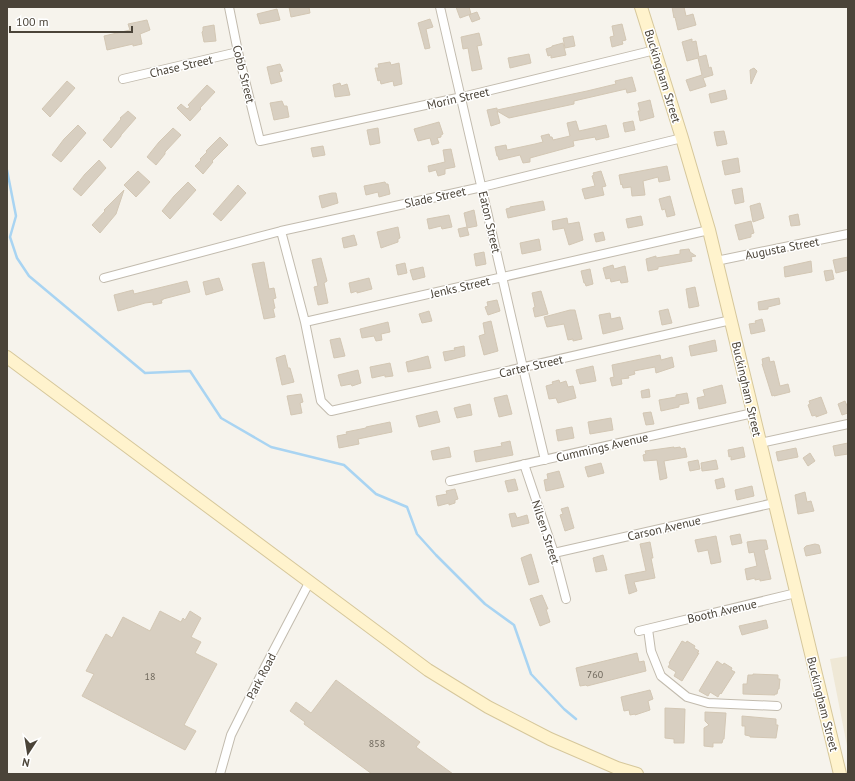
<svg xmlns="http://www.w3.org/2000/svg" width="855" height="781" font-family="'PT Sans',sans-serif">
<style>
.education{fill:#efe8d6}
.lines{fill:none;stroke-linecap:round;stroke-linejoin:round}
.stream{stroke:#a9d4f2;stroke-width:2.5}
.building{fill:#d8cfc1;stroke:#d3c7b4}
.street-casing{stroke:#c2bbae;stroke-width:10}
.secondary-casing{stroke:#d6c79b;stroke-width:14}
.street{stroke:#fff;stroke-width:8}
.secondary{stroke:#fff3cd;stroke-width:12}
.labels{text-anchor:middle;dominant-baseline:central;stroke-width:3;stroke-linejoin:round;paint-order:stroke}
.number-label{font-size:10px;fill:#6e675b}
.street-label{font-size:12px;fill:#4b4439;stroke:#fff}
</style>
<rect width="100%" height="100%" fill="#f6f3ec"/>
<path class="education" d="M848,656v95l-18,-92z"/>
<g class="lines">
<path class="stream" d="M7,170l9,46 -6,21 7,21 12,18 116,97 45,-2 31,47 50,29 73,18 32,29 31,13 10,27 19,21 49,49 29,21 17,49 33,35 12,10"/>
</g>
<path class="building" d="M289,7h20l1,6 -19,4z
M456,7h13l2,7 6,-2 3,7 -8,3 -3,-7 2,-1 -11,4z
M672,7h12l2,9 7,-2 3,11 -18,5 -3,-13 -1,1z
M277,9l3,11 -20,4 -3,-10z
M430,19l3,8 -7,2 4,19 -5,1 -7,-26z
M147,20l3,10 -10,4 2,10 -9,2v-2l-26,6 -3,-14 26,-6 -2,-6z
M622,24l4,16 -4,1 1,3 -11,3 -2,-10 4,-1 -2,-10z
M214,25l2,16 -12,1 -2,-10 1,-1v-4z
M479,33l3,12 -5,1 5,23 -10,2 -4,-23 -5,1 -2,-12z
M573,36l2,10 -10,2 -2,-10z
M692,39v3l4,-1 3,16 7,-2 3,13 2,-1 2,8 -10,3 3,8 -16,5 -4,-11 16,-5 -4,-17 -11,3 -5,-19z
M563,43l3,12 -15,3v-3l-3,1 -2,-7 6,-2v-1z
M529,54l2,9 -21,5 -2,-10z
M390,62l1,3 8,-2 3,21 -8,2 -1,-5 -12,3 -1,-4 -2,1 -3,-13h4l-1,-4z
M280,64l3,7 -4,1 3,9 -11,3 -4,-17z
M754,68l3,3 -6,13 -1,-14z
M632,77l4,14 -9,2 -1,-4 -52,12v3l-65,14 -12,-7 3,12 -9,3 -4,-16 10,-2v2l90,-19 29,-7 -1,-3z
M67,81l8,7 -25,29 -8,-8z
M340,83l1,3 6,-2 3,11 -15,2 -2,-12z
M207,85l8,7 -15,16 1,1 -11,12 -13,-13 4,-4 6,5 3,-2 -2,-2z
M725,90l2,9 -16,4 -2,-9z
M650,100l4,17 -14,4 -2,-10h2l-2,-8z
M282,101l2,5h3l2,11 -15,3 -4,-17z
M128,111l8,7 -15,17v1l-10,12 -8,-8 18,-21 -1,-1z
M576,121l3,10 27,-6 3,12 -13,3 -1,-3 -22,4 1,5 -44,12v4l-7,1 -3,-8 -21,5 -1,-4h-1l-2,-9 11,-2 1,5 28,-6 8,-2 -2,-6 8,-2 1,3h2l1,3 17,-4 -3,-13z
M633,121l2,9 -10,2 -2,-9z
M439,122l4,12 -2,1v2l-4,1 2,5 -7,2 -2,-7 -12,3 -4,-12z
M78,125l8,8 -25,29 -9,-7 12,-16z
M173,128l8,7 -16,17v2l-9,11 -9,-8 12,-15z
M378,128l2,15 -10,2 -3,-15z
M724,131l3,13 -10,2 -3,-14z
M220,137l8,8 -16,16 1,1 -10,12 -8,-8 6,-6 -1,-1 7,-7 -1,-1z
M323,146l2,9 -12,2 -2,-9z
M451,149l4,18 -10,2v5l-7,2 -2,-6 -7,2 -1,-6 17,-4 -2,-12z
M738,158l2,14 -15,3 -3,-14z
M99,160l7,8 -25,28 -8,-7 12,-15z
M667,166l3,14 -11,2 -1,-5 -15,4 2,14 -13,1 -1,-9 -8,1 -1,-4 -1,1 -2,-10z
M138,171l12,11 -14,15 -12,-12z
M601,171l5,15 -4,1 2,8 -19,4 -3,-10 13,-3 -3,-10 2,-1 -1,-2z
M188,182l8,8 -26,29 -8,-8 12,-15z
M385,182l1,2h2l2,10 -11,3 -1,-5 -12,3 -2,-9z
M238,185l8,8 -25,28 -8,-7z
M742,188l2,14 -9,2 -3,-14z
M124,190l-8,24 -16,19 -8,-8 13,-14 -1,-1z
M332,193h4l2,10 -16,5 -3,-12z
M670,196l5,19 -8,2 -2,-8 -3,1 -3,-11z
M543,201l2,9 -37,8 -2,-9 4,-1v-1z
M760,203l4,15 -11,4 -3,-16z
M474,210l3,16 -10,2 2,7 -9,2 -2,-8 9,-2 -3,-14z
M798,214l2,11 -9,1 -2,-10z
M449,215l3,12 -10,2 -1,-3 -12,3 -2,-10z
M641,216l2,9 -15,3 -2,-9z
M567,218l1,6 11,-2 4,18 -14,5 -5,-17 -11,2 -1,-9z
M751,221l3,12 -3,1v3l-12,3 -4,-15z
M398,227l2,11 -2,1v3l-17,6 -4,-16z
M603,232l2,8 -9,2 -2,-8z
M354,235l3,10 -13,3 -2,-10z
M539,239l2,11 -19,4 -2,-11z
M689,249l1,3 6,4 -5,1 1,4 -34,6v2l-10,2 -2,-12 10,-3v2l24,-4v-4z
M484,252l2,12 -10,2 -2,-12z
M848,257v13l-12,3 -3,-13z
M321,258l6,23 -3,2 4,20 -10,2 -4,-18 4,-1 -6,-26z
M811,261l1,11 -27,5 -1,-10z
M264,262l5,27 5,-1 2,10 -3,1 2,9 -2,1 2,8 -11,2 -12,-55z
M405,263l2,10 -9,2 -2,-10z
M613,265l1,4 11,-3 3,16 -7,1 -1,-3 -9,2 -1,-4 -4,1 -3,-11z
M423,267l2,10 -12,3 -3,-10z
M590,269l3,15 -7,2 -1,-3h-1l-3,-12z
M832,270l2,9 -8,2 -2,-10z
M219,278l4,12 -17,5 -3,-13z
M369,278l3,11 -15,4v-2l-6,2 -2,-10z
M187,281l3,11 -27,7v1h-2l1,3 -9,2v-3l-8,1 -27,8 -4,-16 19,-5 1,4z
M695,287l4,19 -10,2 -3,-19z
M541,291l7,23 -13,3 -2,-9 2,-1 -3,-14z
M779,298l1,6 -12,3v2l-9,1 -1,-8z
M497,300l3,11 -12,4 -3,-8 3,-1 -1,-4z
M668,309l4,14 -10,2 -3,-14z
M570,310h5l7,29 -9,2v-2l-5,1 -4,-16 -17,3 -3,-10z
M429,311l3,10 -10,2 -3,-9z
M610,313l1,6 9,-2 3,12 -20,5 -4,-19z
M762,319l3,12 -14,3 -2,-10 7,-1 -1,-2z
M491,321l7,30 -14,4 -5,-19 6,-2 -2,-11z
M388,322l2,10 -9,2 1,6 -6,1 -2,-5 -12,2 -2,-9z
M340,338l5,18 -11,2 -4,-18z
M715,340l2,11 -26,5 -2,-10z
M464,346l1,10 -20,5 -2,-9 12,-2 -1,-2z
M285,355l3,13h2l4,14 -12,3 -6,-27z
M660,355l1,5 11,-3 2,10 -18,6 -1,-6 -21,4 1,3 -7,2 1,2 -8,1 1,5 -10,2 -2,-8 4,-1 -2,-12z
M428,356l3,12 -23,4 -2,-10z
M769,357l1,5 4,-1 6,25 8,-2 2,8 -16,4v-1l-2,1 -10,-32h1l-1,-5z
M390,363l3,13 -8,1v-2l-13,3 -2,-11z
M593,366l3,15 -16,3 -4,-14z
M358,370l3,13 -9,3 -1,-2 -10,2 -3,-11z
M559,380l1,3 6,-2 2,6 5,-1 3,12 -18,5 -2,-5 -7,1 -3,-13 7,-2 -1,-2z
M722,385l4,18 -27,6 -2,-11 8,-2 -2,-6z
M649,389l1,8 -8,1 -1,-7z
M687,393l2,10 -10,2v2l-18,4 -2,-11 17,-3v-2z
M301,394l2,8 -3,1 2,10 -11,2 -4,-19z
M507,395l5,19 -13,3 -5,-19z
M821,397l6,16 -11,4v-2l-4,1 -4,-11 2,-1 -1,-3z
M845,401l3,7v5l-6,2 -4,-11z
M470,404l2,11 -15,3 -3,-10z
M437,411l3,11 -21,5 -3,-11z
M651,412l3,12 -8,1 -3,-12z
M611,418l2,12 -23,4 -2,-12z
M390,422l2,10 -34,7 1,5 -20,4 -2,-12 10,-2 -1,-2 20,-4v-1z
M572,427l2,11 -16,3 -2,-11z
M510,441l3,14 -37,7 -2,-11 28,-5 -1,-3z
M848,443v11l-13,2 -2,-10z
M449,447l2,10 -18,3 -2,-9z
M674,447v1l6,-1 1,2 4,-1 2,9 -23,4 3,17 -7,2 -3,-20 -13,1 -1,-6 3,-1 -1,-3z
M743,447l2,10 -14,3v-4l-2,1 -1,-7z
M796,448l2,9 -20,4 -2,-9z
M810,453l5,8 -7,5 -5,-8z
M698,460l2,9 -10,2 -2,-9z
M716,460l2,9 -16,2 -1,-8z
M601,463l3,10 -16,4 -3,-10z
M559,471l5,16 -18,4 -2,-11 4,-1 -1,-5z
M723,478l2,9 -8,2 -2,-9z
M515,479l3,11 -10,2 -3,-11z
M752,486l2,10 -17,4 -2,-10z
M455,489l3,10 -3,1v3l-6,2v-2l-11,3 -2,-10 11,-2 -1,-3z
M805,492l2,10 4,-1 3,10 -16,3 -3,-19z
M568,507l6,21 -9,3 -5,-16 3,-1 -2,-5z
M515,513l2,5 10,-3 2,8 -17,4 -3,-13z
M740,534l2,9 -10,2 -2,-9z
M716,536l5,26 -10,2 -3,-14 -10,2 -3,-12z
M760,540h6l2,9 -4,1 7,29 -11,2v-2l-5,1v-2l-8,2 -2,-11 12,-3 -3,-14 -5,1 -2,-11z
M650,542l3,16h-2l4,20 -21,4 3,9 -8,3 -4,-19 21,-4 -6,-27z
M815,544l4,1 2,8 -15,3 -2,-8 2,-2z
M531,554l8,28 -10,3 -8,-27z
M603,555l4,15 -11,2 -3,-14z
M542,595l6,14h-2l4,13 -10,4 -10,-27z
M160,611l21,11 2,-4 2,2 5,-9 11,7 -10,19 10,5 -6,11 22,11 -33,61 12,6 -11,19 -103,-54 12,-22 -8,-3 20,-37 6,4 11,-21 27,14z
M766,620l2,8 -26,7 -3,-9z
M682,641l4,2 1,-2 8,5 -1,2 5,3 -2,2h2l-17,28 -8,-5 2,-4 -8,-5 2,-3 -1,-1z
M637,653l2,9 5,-1 2,10 -59,15 -1,-1 -6,1 -4,-18z
M717,661l6,4 1,-2 8,5 -1,2 4,2 -14,22 -1,-1 -2,4 -8,-5 -2,4 -9,-5z
M753,674l25,1v4h2l-1,10h-1l-1,5h-2v1l-32,-1v-10h4l1,-9h5z
M336,680l84,62 -4,5 37,27h-81l-68,-50 1,-2 -15,-11 6,-9 15,11z
M650,690l3,9 -5,2 2,9 -15,5v-1l-5,1 -1,-5 -5,1 -3,-14z
M665,708l20,1 -1,34h-10v-4l-9,-1z
M705,712l21,1 -2,26h-1l-1,4h-9v4l-9,-1v-18l5,-3 -4,-4z
M742,716l34,3v6h2l-2,13 -26,-1v-1l-5,-1v-9h-3z"/>
<g class="lines">
<defs>
<path id="street" d="M229,7l9,45 22,89 202,-44 193,-47
M440,7l83,361 22,92
M123,79l115,-27
M682,138l-200,49 -201,44 24,91 16,79 10,10 400,-91
M716,261l132,-27
M104,278l177,-47
M305,322l404,-92
M760,443l88,-19
M524,464l30,89 12,46
M450,481l303,-68
M554,553l220,-50
M648,629l3,22 10,25 26,21 21,6 69,3
M639,631l157,-38
M220,774l11,-39 35,-70 44,-84"/>
<path id="secondary" d="M641,7l41,131 27,92 131,544
M7,357l421,313 60,37 62,32 67,29 20,6"/>
</defs>
<use href="#street" class="street-casing"/>
<use href="#secondary" class="secondary-casing"/>
<use href="#street" class="street"/>
<use href="#secondary" class="secondary"/>
</g>
<g class="labels">
<g class="number-label">
<text x="595" y="674">760</text>
<text x="150" y="676">18</text>
<text x="377" y="743">858</text>
</g>
<g class="street-label">
<text transform="translate(181 66) rotate(-13)">Chase Street</text>
<text transform="translate(244 74) rotate(76)">Cobb Street</text>
<text transform="translate(663 76) rotate(73)">Buckingham Street</text>
<text transform="translate(458 98) rotate(-13)">Morin Street</text>
<text transform="translate(435 197) rotate(-12)">Slade Street</text>
<text transform="translate(490 222) rotate(77)">Eaton Street</text>
<text transform="translate(782 248) rotate(-11)">Augusta Street</text>
<text transform="translate(460 287) rotate(-13)">Jenks Street</text>
<text transform="translate(531 366) rotate(-13)">Carter Street</text>
<text transform="translate(747 389) rotate(77)">Buckingham Street</text>
<text transform="translate(602 447) rotate(-13)">Cummings Avenue</text>
<text transform="translate(664 528) rotate(-13)">Carson Avenue</text>
<text transform="translate(546 532) rotate(72)">Nilsen Street</text>
<text transform="translate(722 611) rotate(-13)">Booth Avenue</text>
<text transform="translate(261 676) rotate(-63)">Park Road</text>
<text transform="translate(823 704) rotate(76)">Buckingham Street</text>
</g>
</g>
<rect width="855" height="781" fill="none" stroke="#4b4439" stroke-width="16"/>
<g transform="translate(28 753) rotate(192)" stroke="#ffffff" stroke-width="3" paint-order="stroke">
<path d="M0-3L7 15L0 10L-7 15Z" fill="#4b4439"/>
<text y="-6" font-size="11" font-weight="bold" text-anchor="middle" fill="#4b4439">N</text>
</g>
<path d="M10 26v6h122v-6" fill="none" stroke="#4b4439" stroke-width="2"/>
<text x="16" y="26" font-size="12" fill="#4b4439" stroke="#ffffff" stroke-width="3" paint-order="stroke">100 m</text>
</svg>
